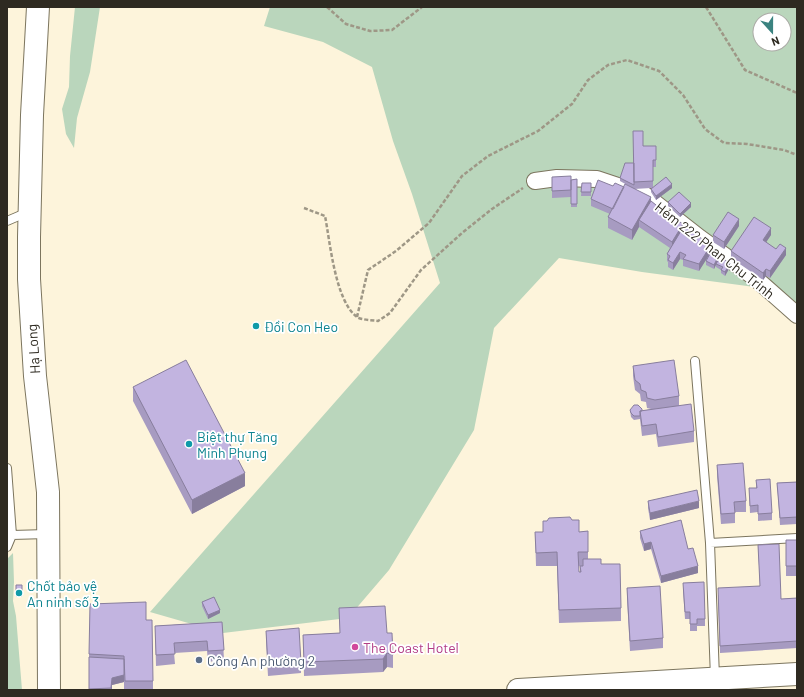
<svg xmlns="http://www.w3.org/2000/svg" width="804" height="697" font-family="Barlow,sans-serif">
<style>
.green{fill:#bad6bc;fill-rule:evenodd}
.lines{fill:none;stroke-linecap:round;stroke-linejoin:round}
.lane-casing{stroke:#7c755e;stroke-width:10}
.street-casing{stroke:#7c755e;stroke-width:18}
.secondary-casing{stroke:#7c755e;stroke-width:24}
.primary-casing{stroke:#7c755e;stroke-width:24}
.path{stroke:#9e9786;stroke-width:2.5;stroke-dasharray:4 2;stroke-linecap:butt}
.lane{stroke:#fff;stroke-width:8}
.street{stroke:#fff;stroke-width:16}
.secondary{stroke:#fff;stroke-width:22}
.primary{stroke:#fff;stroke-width:22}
.wall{fill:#a79bc1;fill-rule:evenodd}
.shaded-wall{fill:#887e9d}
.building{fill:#c2b4e0;stroke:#887e9d}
.culture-dot{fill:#0f9aa8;stroke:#fff;stroke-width:1.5}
.hotel-dot{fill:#d1479c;stroke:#fff;stroke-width:1.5}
.service-dot{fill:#5c6f8a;stroke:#fff;stroke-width:1.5}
.labels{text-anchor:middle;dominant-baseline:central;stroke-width:3.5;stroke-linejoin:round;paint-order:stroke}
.street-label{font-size:14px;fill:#2e2a21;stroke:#fff}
.culture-label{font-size:14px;fill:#0d838f;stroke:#fff;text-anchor:start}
.hotel-label{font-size:14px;fill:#b23c85;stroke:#fff;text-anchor:start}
.service-label{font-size:14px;fill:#4e5e75;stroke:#fff;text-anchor:start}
</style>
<rect width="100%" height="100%" fill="#fdf4db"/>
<path class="green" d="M75,7h25l-10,65 -13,46 -3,30 -8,-14 -4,-25 7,-22 1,-31z
M270,7h527v300l-35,-19 -120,-16 -83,-14 -65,70 -20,102 -85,140 -41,48 -125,15 -73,-21 290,-329 -28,-89 -19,-53 -21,-74 -49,-25 -59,-16zM760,20h24v24h-24z
M13,553l1,29 -1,19 3,15 6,74h-15v-131z"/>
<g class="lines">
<defs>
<path id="lane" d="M7,221l21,-9
M695,361l15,182 5,135
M7,468l5,67 -5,12
M12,535l35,-1
M710,543l87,-5"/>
<path id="street" d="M535,181l22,-3 40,1 48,16 55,43 54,39 43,38"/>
<path id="secondary" d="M518,690l279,-16"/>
<path id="primary" d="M38,7l-6,108 -3,122v42l6,97 13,116 1,198"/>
</defs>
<use href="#lane" class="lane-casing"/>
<use href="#street" class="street-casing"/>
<use href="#secondary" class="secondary-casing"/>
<use href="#primary" class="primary-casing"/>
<path class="path" d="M327,7l19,17 24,7 22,-1 30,-23
M706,7l39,63 52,23
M304,208l21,8c5,25 10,85 32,101 4,3 15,3 21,4l12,-8 31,-43 41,-37 30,-24 31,-21
M357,317l11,-47 28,-19 33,-28 33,-47 26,-20 50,-25 34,-27 16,-24 20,-15 19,-5 32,11 24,24 22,34 19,14 23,1 37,6 13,5"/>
<use href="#lane" class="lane"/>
<use href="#street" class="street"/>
<use href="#secondary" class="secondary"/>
<use href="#primary" class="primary"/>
</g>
<path class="wall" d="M643,146l13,14v7h-3v20l19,1 -16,12 -5,-8v-4l-17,1v-1v1l-14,-8v-3l13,-15z
M552,177l19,3 6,-1v28h-6v-10l-19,1z
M582,183h9v13h-10z
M591,199l60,2 32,26 15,9 13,15 5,5 2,5 12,6 -5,9 -4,-3v-3l-5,-3v-3l-2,5 -8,-4v-4l3,-6 -10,16 -16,-5v-6l-3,-1 -7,11 -5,-3v-5l-1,-1v-7l3,-6 -31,-21 -7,13 -24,-12v-11l2,-3 -19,-8z
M668,202l23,5 -11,10 -12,-11z
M739,226l-15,23 -11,-7v-7z
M771,235l-5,7 10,7 10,6 -16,23 -4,-2 -3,4 -32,-22v-7z
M633,366l46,30v9l15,26v11l-36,5 -2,-13 -14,2 -2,-17 -6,1 -3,-3 -1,-7 12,1 9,-2 -4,-1 -1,-6 -5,-1 -1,-7 -5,-4 -2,-14z
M133,387l112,99 -53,28 -59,-113z
M717,465l29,36v11h-11v11l-14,1 -4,-48z
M756,480l16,33v7l-14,1v-9l-8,1 -1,-25h7z
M797,482v42l-17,1 -3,-42z
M648,501l51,7 -49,12 -2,-12z
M543,521l36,11 9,-1v28l13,5 20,44v13l-62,2 -2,-57h-21l-1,-34h8zM578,566h5h-3v6h-1z
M640,531l48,18 10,24 -37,10 -10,-34 -7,2 -4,-13z
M786,540h11v36h-11z
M758,545l23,54 16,-1v50l-77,5 -2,-58 42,-9z
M16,585h6v12h-6z
M627,588l36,50v10l-33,3 -3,-52z
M683,590l22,29v7h-8v5h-7v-12h-5z
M202,602l18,11 -12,6 -6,-13z
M339,608l48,25 6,22v13l-6,-1 -4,5 -79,4 -1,-41 37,-2z
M146,620l7,61v9h-29v-20v12l-12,3v5h-23v-36z
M222,622l2,38 -16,2 -1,-11 -33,2 1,11 -19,2 -1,-40z
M266,631l35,32v10l-33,3 -2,-35z"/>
<path class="shaded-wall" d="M672,184v4l-16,12v-4z
M651,197v10l-12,13v7l-7,13v-10z
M691,203v4l-11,10v-3z
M739,219v7l-15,23v-7z
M683,224v7l-11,18v-7z
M771,228v7l-8,12v-7z
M711,245v7l-12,19v-7z
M786,248v7l-16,23v-7z
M680,252v7l-7,11v-7z
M718,257v4l-4,8v-4z
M730,263v4l-5,9v-4z
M766,269v7l-3,4v-7z
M245,473v13l-53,28v-14z
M699,501v7l-49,12v-7z
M651,542v7l-7,2v-7z
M698,566v7l-37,10v-7z
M220,610v3l-12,6v-4z
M387,653v14l-4,5v-13z
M124,675v7l-12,3v5h-1l1,-12z"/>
<path class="building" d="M633,131h10v15h13v14h-3v21l-19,1z
M625,163h9v22l-14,-7z
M571,176v14l-19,1v-14z
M666,177l6,7 -16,12 -5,-7z
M577,179v25h-6v-24z
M598,180l15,6 2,-3 9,4 -11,22 -22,-10z
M582,183h9v9h-10z
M625,184l26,13 -19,33 -24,-13z
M679,192l12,11 -11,11 -12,-12z
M651,201l15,12 17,11 -11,18 -33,-22z
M728,212l11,7 -15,23 -11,-7z
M754,217l17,11 -8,12 13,9 4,-5 6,4 -16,23 -4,-2 -3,4 -32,-22z
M684,226l14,9v1l13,9 -12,19 -16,-5 3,-4 -6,-3 -7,11 -5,-3 2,-4 -3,-2z
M712,250l4,2 -1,4 3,1 -4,8 -8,-4z
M720,257l10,6 -5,9 -4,-2 2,-3 -7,-3z
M186,360l59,113 -53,27 -59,-113z
M674,360l5,36 -24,4 -8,-2 -1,-6 -5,-2 -1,-6 -5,-4 -2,-14z
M691,404l3,27 -36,6 -2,-13 -14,2 -2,-15z
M634,405h4l4,4v2h-2v5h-6l-3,-3 -1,-3z
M743,463l3,38 -12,1 1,11 -14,1 -4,-49z
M770,479l2,34 -14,1v-9l-8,1 -1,-18h8l-1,-8z
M797,482v35l-17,1 -3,-35z
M697,490l2,11 -49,12 -2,-12z
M570,517l2,3h7v12l9,-1v21h-10l1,20h2l-1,-6h3v-7h18v5h19l1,44 -62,2 -2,-58 -21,1 -1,-21h8v-11h4l2,-3z
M681,520l7,29 5,-1 5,18 -37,10 -10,-34 -7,2 -4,-13z
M786,540h11v26h-11z
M779,544l2,55 16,-1v43l-77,5 -2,-58 42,-2 -2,-41z
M704,582l1,37h-8v5h-7v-12h-5l-2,-29z
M16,585h6v9h-6z
M660,586l3,52 -33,3 -3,-53z
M214,597l6,13 -12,5 -6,-13z
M146,602v18h6l1,61h-28l-1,-25 -35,-2 1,-50z
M385,606l2,27h5l1,22 -6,-2 -4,6 -79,3 -1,-27 37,-2 -1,-25z
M222,622l2,28 -16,1 -1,-10 -33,2 1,11 -19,1 -1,-29z
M299,628l2,35 -33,2 -2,-34z
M89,657l35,2v16l-12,3 -1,10 -22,1z"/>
<g class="culture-dot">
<circle cx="256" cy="326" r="4"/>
<circle cx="189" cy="444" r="4"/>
<circle cx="19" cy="593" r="4"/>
</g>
<circle class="hotel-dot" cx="355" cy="647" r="4"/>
<circle class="service-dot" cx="199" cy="660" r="4"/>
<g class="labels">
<g class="street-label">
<text transform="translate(715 250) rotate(38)">Hẻm 222 Phan Chu Trinh</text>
<text transform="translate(33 349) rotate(-94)">Hạ Long</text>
</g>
<g class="culture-label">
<text x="264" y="326">Đồi Con Heo</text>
<text x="197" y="436">Biệt thự Tăng<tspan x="197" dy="16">Minh Phụng</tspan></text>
<text x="27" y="585">Chốt bảo vệ<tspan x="27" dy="16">An ninh số 3</tspan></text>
</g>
<g class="hotel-label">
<text x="363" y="647">The Coast Hotel</text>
</g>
<g class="service-label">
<text x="207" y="660">Công An phường 2</text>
</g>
</g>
<rect width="804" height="697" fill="none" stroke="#2e2a21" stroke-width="16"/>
<g transform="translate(772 32) rotate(159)"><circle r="19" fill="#ffffff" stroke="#abaaa6"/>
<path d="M0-3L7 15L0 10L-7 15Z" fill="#3b8380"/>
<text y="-6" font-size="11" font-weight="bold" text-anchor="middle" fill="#2e2a21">N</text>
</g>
</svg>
